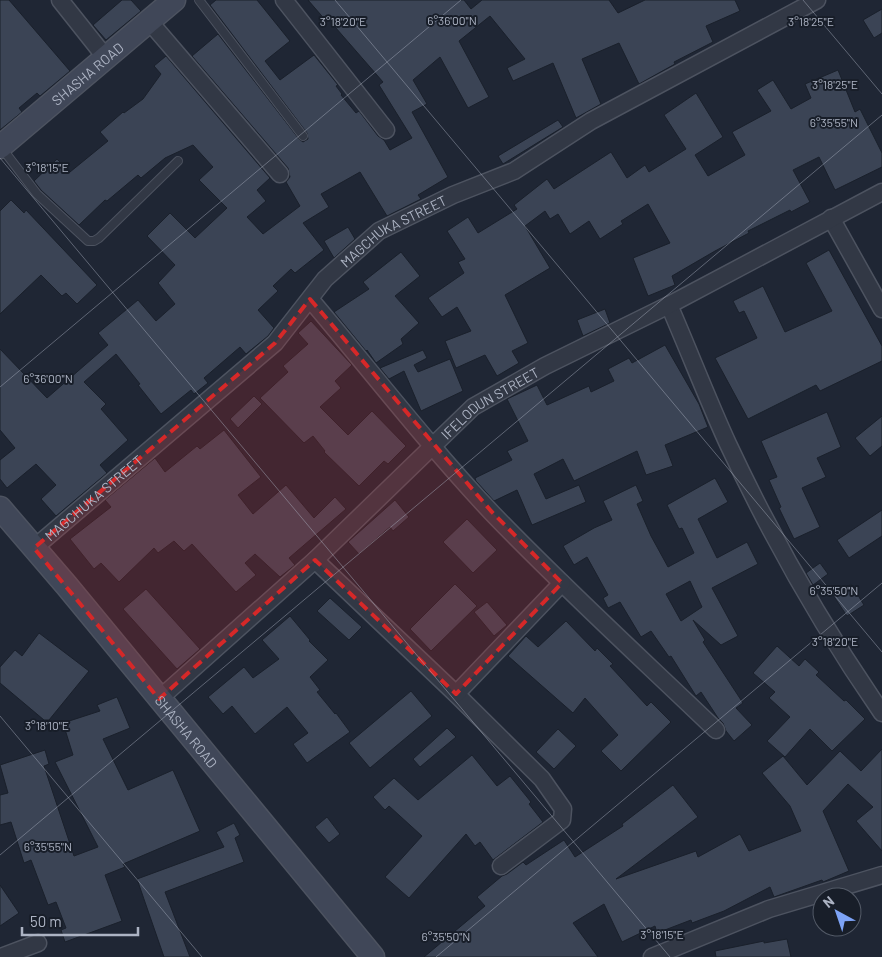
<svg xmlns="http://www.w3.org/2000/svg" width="882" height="957" font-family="Barlow,sans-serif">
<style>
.building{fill:#3b4455;stroke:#1a202b;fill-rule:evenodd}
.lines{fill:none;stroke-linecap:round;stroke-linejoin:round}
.lane-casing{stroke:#4d5360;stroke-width:10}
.street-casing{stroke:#4d5360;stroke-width:19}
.secondary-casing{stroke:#4d5360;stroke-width:25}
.lane{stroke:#323845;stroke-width:8}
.street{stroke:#323845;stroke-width:16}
.secondary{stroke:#404758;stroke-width:22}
.marked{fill:#d62828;fill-opacity:0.2;stroke:#d62828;stroke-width:4;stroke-dasharray:10 6;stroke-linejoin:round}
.ticks{fill:none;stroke:#acb3c3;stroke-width:1;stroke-opacity:0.45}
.labels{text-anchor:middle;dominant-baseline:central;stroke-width:4;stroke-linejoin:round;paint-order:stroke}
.street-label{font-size:14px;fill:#acb3c3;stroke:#181e29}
.ticks-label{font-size:12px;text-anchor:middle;fill:#acb3c3;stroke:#181e29;stroke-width:4;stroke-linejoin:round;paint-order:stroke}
</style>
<rect width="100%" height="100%" fill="#1f2634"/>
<path class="building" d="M0,0h9l61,71 -30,25 -3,-3 -18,15 3,4 -22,18z
M122,0h9l10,11 -35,29 -13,-15z
M216,0h41l33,41 -25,20 15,19 34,-25 24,30 -2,1 6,8 -1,1 15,18 3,-2 19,25 6,4 6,10 22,-12 -33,-53 4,-3 -54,-62 -2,2 -19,-22h156l7,9 11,-9h127l9,13 27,-13h90l5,11 -34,15 7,16 -39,20 1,2 -36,20 -20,-41 -37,16 19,45 -25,14 -23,-55 -40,18 -6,-13 18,-9 -35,-43 -31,25 30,56 -21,11 -28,-51 -27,23 14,24 -15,8 36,65 -30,18 3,4 -34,17 -27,-44 -39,22 8,13 -26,16 21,27 -29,23 -4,-4 -18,17 5,5 -20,19 16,18 -6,8 -22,18 -6,-7 -36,31 4,5 -14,11 -3,-4 -30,24 -23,-29 2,-1 -24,-30 -32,28 22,22 -5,5 27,31 -28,25 7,8 -51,43 -15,-17 15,-14 -20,-21 -29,24 -7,-9v-19l15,-12 -15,-18v-81l47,49 61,-53 -10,-12 40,-33 18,21 19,-17 -17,-21 17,-18 -28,-29 23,-23 25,25 32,-30 -28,-28 14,-13 -20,-22 -28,13 -24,20 -3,-3 -31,26 -2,-1 -26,25 -38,-35 -7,-9 23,-22 13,13 38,-31 -8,-9 23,-20 1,1 19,-14 18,-25 -7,-8 12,-10 104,122 -13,12 9,11 -19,16 16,17 37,-28 -14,-24 4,-5 -2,-9 -96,-112 26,-22 81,105 4,3 5,-3 -1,-6 -97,-128z
M882,9v24l-8,5 -11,-18z
M838,70l17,42 5,-3 22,44v14l-47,23 -16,-33 -26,13 17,32 -19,10 -1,-2 -42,21 1,2 -34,18 -43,25 3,9 -27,11 -15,-38 37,-15 -22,-39 -27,17 2,3 -23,15 -11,-18 -19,13 -12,-20 -8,5 -5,-8 -20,15 25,42 -45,27 23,48 -16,8 7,12 -22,13 -12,-21 -29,13 -11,-27 26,-10 -14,-24 -15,10 -14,-19 36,-25 -6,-11 7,-3 -18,-28 21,-14 10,16 39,-24 -3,-4 33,-26 7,10 57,-37 16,26 18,-13 4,7 37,-23 -22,-34 32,-22 27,44 -28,18 13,21 37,-21 -13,-23 39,-21 -14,-21 16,-10 18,29 20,-11 -6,-14z
M558,120l5,7 -60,37 -5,-8z
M11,200l13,13 2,-3 71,75 -20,19 -11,-11 -4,3 -21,-21 -41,39v-103z
M348,227l7,12 -21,19 -10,-17z
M829,250l53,96v15l-62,30 -4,-6 -68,34 -33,-61 42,-20 -13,-27 -5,2 -6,-12 30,-15 22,46 47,-21 -26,-48z
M401,252l19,24 -25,20 24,27 -18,16 2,5 -27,19 -9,-13 -1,1 -32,-39 35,-23 -6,-7z
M605,309l5,14 -27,13 -6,-16z
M311,321l41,44 -17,16 6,7 -21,19 28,28 24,-24 34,35 -18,18 -4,-3 -25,25 -35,-34 1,-1 -12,-15 -9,7 -44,-45 28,-26 -5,-6 25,-22 -10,-11z
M665,345l34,59 9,23 -43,18 8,21 -27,9 -9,-24 -63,30 -11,-22 -29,15 12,25 33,-14 7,17 -54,23 -15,-35 -23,11 -18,-20 -1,-3 37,-18 -5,-9 21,-10 -21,-42 30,-14 10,20 42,-19 2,6 23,-11 -6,-12 21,-11 3,5z
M423,350l4,8 -13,7 4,7 32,-13 13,32 -42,20 -17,-40 -15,8 -9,-11z
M254,396l8,8 -24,24 -8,-9z
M827,412l14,35 -24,11 9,19 -24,11 18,39 -26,12 -15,-31 2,-1 -12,-27 8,-3 -16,-36z
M882,416v30l-12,10 -15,-18z
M224,430l37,47 -23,18 15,19 33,-29 28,33 21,-21 11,12 -57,49 6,7 -15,12 -25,-23 -10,9 11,12 -20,17 -44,-48 -8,7 -10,-10 -16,12 -4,-5 -35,34 -18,-19 -7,6 -24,-30 41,-32 -6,-7 50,-42 10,14 32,-26 3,3z
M715,478l13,24 -30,17 19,39 30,-16 11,22 -46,24 26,48 -17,9 -28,-25 12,20 -2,2 40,61 -7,5 16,17 -18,16 -8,-10 -3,-8 -5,-5 -17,-26 -5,4 -25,-40 -2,1 -18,-26 -10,6 -21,-35 -12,6 -5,-10 5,-3 -21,-38 -13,8 -11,-19 31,-18 18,-8 -9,-19 33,-16 7,16 -6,3 14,32 17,31 26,-14 -12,-25 -3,1 -12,-24zM690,581l12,26 -21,14 -15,-27z
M395,500l14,17 -16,14 -3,-4 -31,27 -11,-12z
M882,510v26l-33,22 -12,-18z
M467,519l30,31 -24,23 -30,-31z
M820,563l8,11 -15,11 -7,-12z
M455,584l22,22 -46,45 -21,-22z
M851,584l13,21 -17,11 -14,-21z
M146,589l54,60 -23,20 -54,-60z
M330,598l32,29 -13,13 -32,-29z
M487,602l20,23 -13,11 -20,-24z
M290,616l20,24 -1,1 19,19 -18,17 10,13 -3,2 18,22 1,-1 14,19 -43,31 -14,-19 15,-11 -21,-26 -32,27 -23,-28 -9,8 -15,-17 36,-30 9,11 26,-19 -17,-19z
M566,621l29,30 2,-3 16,16 -3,2 37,40 4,-4 20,20 -50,49 -20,-20 17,-16 -33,-37 -12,15 -65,-57 18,-20 12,11z
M39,633l50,38 -40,49h-5l-44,-37v-16l15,-17 7,6z
M777,646l22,20 6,-7 14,13 -3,3 28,26 2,-1 19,19 -33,32 -22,-22 -25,28 -18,-16 23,-24 -21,-19 6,-6 -22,-19z
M411,691l21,25 -62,52 -21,-25z
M117,697l13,31 -27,11 25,51 45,-20 27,61 -77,33 2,3 -20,8 17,46 -57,21 -4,-12 5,-2 -10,-26 -8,3 -17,-45 -7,3 -13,-41 -11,3v-30l8,-2 -8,-28 45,-15 4,14 -5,2 30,90 24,-9 -43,-85 18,-7 -10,-32 37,-12 -3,-6z
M447,728l9,9 -36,30 -7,-8z
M558,729l18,17 -22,23 -18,-17z
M882,749v102l-26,-30 17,-14 -25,-23 -25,27 26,60 -26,11 -1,-2 -48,17 -4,-10 -46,24 -32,12 -1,-3 -34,13 -2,-7 -33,16 -18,-38 -31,19 25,34h-174l61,-51 -8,-9 25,-21 5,-2 16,-12 3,3 38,-25 11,17 48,-31 -1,-2 51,-39 25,32 -82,62 80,-28 2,6 42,-23 9,17 52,-20 -11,-25 -28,-33 21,-17 24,29 33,-34 21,20z
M472,755l25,31 13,-10 21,26 -2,2 14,18 -50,38 -13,-18 -5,4 -9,-12 -57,64 -24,-21 37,-41 -33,-30 -4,4 -12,-13 21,-19 24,22z
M327,817l13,17 -11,9 -14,-16z
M234,823l6,12 -5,3 9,24 -79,30 25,65h-26l-27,-78 87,-32 -8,-15z
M0,885l19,28 -19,13z
M787,939l4,18h-75l-1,-6 49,-10v2z"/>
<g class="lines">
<defs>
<path id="lane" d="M199,0l104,136
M1,147l36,47 51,47h6l5,-3 79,-77"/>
<g id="street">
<path d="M60,0l46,58"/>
<path d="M284,0l102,130"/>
<path d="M149,21l131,153"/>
<path d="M831,218l51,91"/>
<path d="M310,299c60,71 118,146 182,214 72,75 149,145 224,217"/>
<path d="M669,305c20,46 38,93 59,139 44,94 95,184 154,269"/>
<path id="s1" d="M34,548l241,-205 50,-64 54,-48 74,-36 61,-24 77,-50 226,-121"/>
<path d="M315,560l141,134 86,85 21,30 -1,11 -61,46"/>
<path d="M456,694l106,-111"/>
<path id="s2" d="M159,699l156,-139 158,-153 72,-41 124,-61 213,-113"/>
<path d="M1,957l37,-14"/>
<path d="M652,957l117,-48 113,-34"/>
</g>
<g id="secondary">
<path id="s3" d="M0,147l174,-147"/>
<path id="s4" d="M0,508l67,78 306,371"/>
</g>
</defs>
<use href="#lane" class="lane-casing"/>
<use href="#street" class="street-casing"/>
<use href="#secondary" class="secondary-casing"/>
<use href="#lane" class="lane"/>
<use href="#street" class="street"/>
<use href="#secondary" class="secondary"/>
</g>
<path class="marked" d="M310,299l181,212 71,72 -106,111 -141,-134 -156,139 -125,-151 241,-205z"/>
<path class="ticks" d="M335,0l547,652M803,0l79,94M0,158l670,799M0,387l461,-387M0,716l202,241M0,855l882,-740M436,957l446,-374"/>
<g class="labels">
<g class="street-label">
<text stroke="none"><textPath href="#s3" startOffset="114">SHASHA ROAD</textPath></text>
<text stroke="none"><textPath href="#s1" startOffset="482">MAGCHUKA STREET</textPath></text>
<text stroke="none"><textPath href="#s2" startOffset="445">IFELODUN STREET</textPath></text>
<text stroke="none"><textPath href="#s1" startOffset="78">MAGCHUKA STREET</textPath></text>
<text stroke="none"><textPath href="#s4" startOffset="291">SHASHA ROAD</textPath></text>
</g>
</g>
<g class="ticks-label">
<text x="452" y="25">6°36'00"N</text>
<text x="343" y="26">3°18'20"E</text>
<text x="811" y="26">3°18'25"E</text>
<text x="835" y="89">3°18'25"E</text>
<text x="834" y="127">6°35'55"N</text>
<text x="47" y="172">3°18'15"E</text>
<text x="48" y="383">6°36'00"N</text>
<text x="834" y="595">6°35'50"N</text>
<text x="835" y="646">3°18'20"E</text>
<text x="47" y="730">3°18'10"E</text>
<text x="48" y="851">6°35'55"N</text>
<text x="662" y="939">3°18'15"E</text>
<text x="446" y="941">6°35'50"N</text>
</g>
<g transform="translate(837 912) rotate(320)"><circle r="24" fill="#181e29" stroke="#535a67"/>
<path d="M0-4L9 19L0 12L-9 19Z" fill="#7da3f6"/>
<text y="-8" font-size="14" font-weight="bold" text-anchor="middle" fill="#acb3c3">N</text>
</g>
<path d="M22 927v8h116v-8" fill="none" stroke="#acb3c3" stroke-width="2.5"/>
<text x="30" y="927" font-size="15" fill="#acb3c3" stroke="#181e29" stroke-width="4" paint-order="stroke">50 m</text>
</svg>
